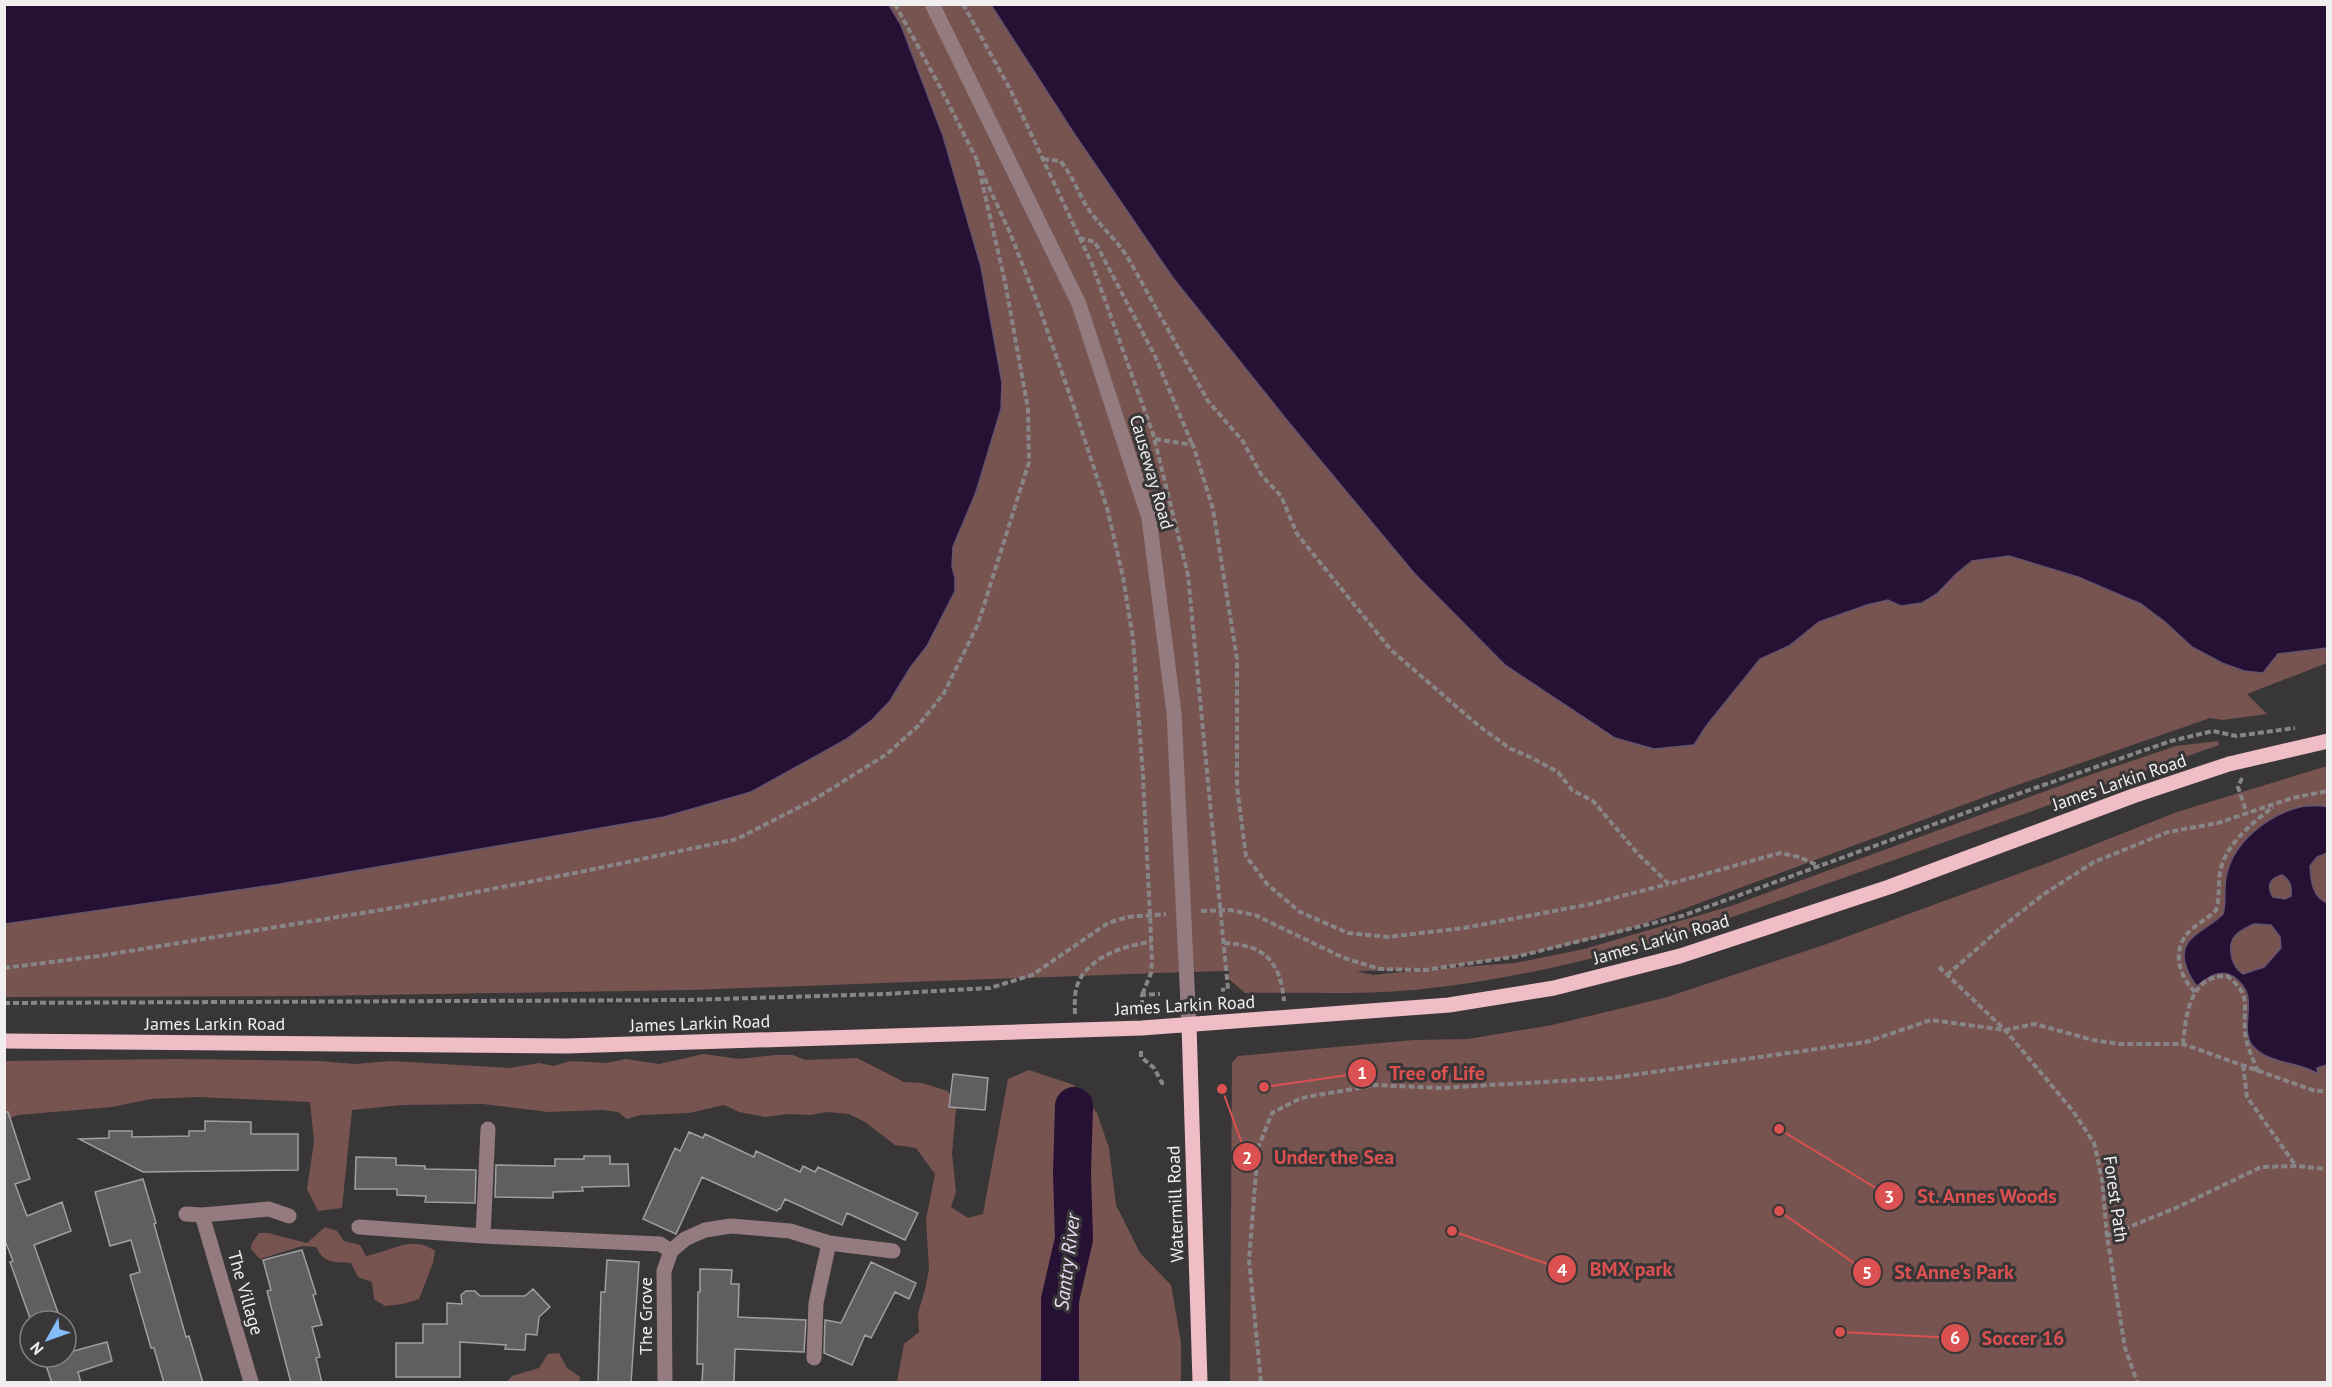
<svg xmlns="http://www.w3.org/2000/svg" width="2332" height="1387" font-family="'PT Sans',sans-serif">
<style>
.green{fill:#785451;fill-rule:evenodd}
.water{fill:#261135;stroke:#63536d;stroke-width:1.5;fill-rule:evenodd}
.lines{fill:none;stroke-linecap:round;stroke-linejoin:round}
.river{stroke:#261135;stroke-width:38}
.building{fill:#615e60;stroke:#a19ea1;stroke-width:1.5}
.path{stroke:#888586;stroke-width:4;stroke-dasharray:6 3;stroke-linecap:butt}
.minor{stroke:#937b7f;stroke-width:15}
.major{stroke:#efbdc6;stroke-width:15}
.labels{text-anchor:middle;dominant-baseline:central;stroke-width:6;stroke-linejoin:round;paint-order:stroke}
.street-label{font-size:18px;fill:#f0eeef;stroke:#393637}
.water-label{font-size:20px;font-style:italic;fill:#ebdcf8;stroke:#393637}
.leader{fill:none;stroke:#db5050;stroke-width:2}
.callout-dot{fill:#db5050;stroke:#393637;stroke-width:2}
.mark-label{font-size:18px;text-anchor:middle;font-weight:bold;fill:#fff}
.callout-label{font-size:20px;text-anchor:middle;font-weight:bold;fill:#db5050;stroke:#393637;stroke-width:6;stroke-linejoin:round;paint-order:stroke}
</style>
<rect width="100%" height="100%" fill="#393637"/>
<path class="green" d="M4,5h2323v658l-80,31 20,20 -44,6 -13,-2 -204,71 -387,144 -100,23 -87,13 83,-6 69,-14 147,-43 353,-129 92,-31 42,-5 1,4 -529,187c-90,26 -183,49 -276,58 -56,5 -113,2 -169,3l-16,-14v-8l-42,1 -497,18 -377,6 -308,1zM1420,970l-47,5 -17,-4z
M2327,766v616h-1097l2,-319 6,-7 176,-16 54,-1 84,-14 112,-27 160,-53 221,-81 132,-52z
M704,1054l35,5 37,-4h17l12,5 52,-2 47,24 18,1 26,8 8,18 -4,44 4,39 -5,15 17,11 15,-4 25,-135 21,-9 45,15 23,28 12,35 7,57 24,48 31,32 10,57v40h-284l7,-38 15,-12 -1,-19 7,-23 4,-21 -3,-50 9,-45 -19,-26 -21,-3 -30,-23 -16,-8 -22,-2 -17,3 -22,-1 -23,3 -26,-5 -15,-7 -35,8 -48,2 -14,4 -9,-7 -16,-2 -54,2 -65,-8 -81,1 -50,5 -10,98 -24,3 -11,-22 7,-47 -4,-40 -113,-5 -46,2 -39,8 -94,8 -13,5 -1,-59 175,-2 139,2 37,3 37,-3 118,7 29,-5 15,3 16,-5 37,2 19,-4 33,5z
M325,1227l12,4 7,10 16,4 6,11c26,-4 44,-22 69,-5l-2,12 -14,36 -16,5 -18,2 -11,-7 -2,-17 -14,-5 -7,-14c-18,-1 -26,1 -35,-16l-14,-1 -42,13 -9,-10 1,-6 7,-10h9l39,10z
M559,1353l8,15 13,9 -1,5h-72l5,-6 27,-8 9,-14z"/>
<path class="water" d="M4,5h885l12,20 42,111 38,131 21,116 -1,26 -25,83 -23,55 -1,20 3,11v13l-28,55 -17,22 -20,33 -18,19 -27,20 -94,52 -87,25 -384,67 -275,40z
M991,5h1336v643l-49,6 -15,19 -19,-2 -22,-8 -30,-16 -27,-25 -24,-18 -63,-27 -69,-21 -37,5 -16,13 -19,20 -15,9 -21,3 -13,-6 -21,5 -48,17 -30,24 -29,13 -53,66 -13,20 -40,4 -39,-11 -110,-73 -91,-92 -124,-149 -117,-146 -98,-143z
M2323,806l4,1v46l-10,4 -7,9c1,14 2,32 18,37l-1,162 -10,3 1,6c-20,-13 -52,-10 -66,-29 -14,-20 10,-49 -18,-68 -14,-9 -26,0 -37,9 -5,-5 -7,-10 -10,-17 -13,-32 19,-37 36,-55 4,-13 0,-28 4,-41 8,-32 41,-58 73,-66 7,-2 15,-1 23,-1zM2282,875c8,5 10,11 9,21l-6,3 -12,-2c-7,-11 -3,-19 9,-22zM2254,924l17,1 9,12 1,11 -17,19 -21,7c-7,-5 -9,-9 -11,-16 -5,-21 5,-26 22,-34z"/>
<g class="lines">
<path class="river" d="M1060,1382v-82l14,-61 -2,-66 2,-67"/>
</g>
<path class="building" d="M953,1074l35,4 -3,32 -36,-3z
M4,1112h4l22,67 -15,5 12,32 35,-14 9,29 -37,14 27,76h-30l-21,-59 3,-1 -9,-23z
M205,1121l46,1v12h47v36l-155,2 -64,-33 30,-1v-7h23v6l57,-1v-5h16z
M689,1132l14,6 2,-4 49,23 2,-6 44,21 3,-6 12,6 3,-5 100,46 -13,27 -58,-27 -5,12 -57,-26 -5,10h-2l-1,2 -75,-34 -26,57 -33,-15 32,-71 5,3z
M584,1156h26v8h18l1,22 -47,1 1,4 -30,1v6l-58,-1 1,-32 59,1v-7h29z
M356,1157l40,1v7l29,1v3l51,1 -1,33 -50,-1 1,-6 -29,-1v-6h-42z
M143,1179l13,44 -2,1 32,113 3,-1 14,47h-39l-10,-35h-3l-21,-73 10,-3 -9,-32 -21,6 -15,-54z
M302,1250l14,44 -3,1 9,30 -10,2 8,30 -4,1 6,25h-31l-24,-92 4,-1 -8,-30z
M607,1260l32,2 -8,121h-33l3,-91h4z
M871,1262l45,21 -7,16 -14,-7 -24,46 -6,-3 -13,30 -28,-12 1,-33 16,3z
M700,1269l32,1 -1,14h8l-1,33 68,3 -2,32 -69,-3 -1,34h-32l1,-19h-6l1,-72h2z
M533,1289l17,18 -11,10 -2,18 -11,-1 -1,16 -20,-1 1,-4 -46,-3v35h-64v-34h27v-19h24v-21l15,1 -1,-9 5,-4h9l5,5h45z
M107,1342l5,19 -34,11 3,11h-29l-9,-26h23v-4z"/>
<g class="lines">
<path class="path" d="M895,4l45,83 37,73
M963,4l47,85 82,175 61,170 35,141 40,414 -7,1
M1043,159l17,2c13,14 18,33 29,49 12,17 28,30 39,48l80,143 34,39 20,36 19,20 16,38 94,116 89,77 31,22 19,8 28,15 14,18 21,11 45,53 31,30 111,-31 19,4 20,9
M981,170l30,65 28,72 36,103 32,98 16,69 10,62 10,138 7,138 2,46 -1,12 -9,22
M1079,238l16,4 60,114 37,88
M1155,439l38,6 20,64 24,150v128l9,69 21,28 33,28 48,21 39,4 77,-9 127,-24 77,-20
M2242,778l-4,9 9,27
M1201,911l28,-1 26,5 89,43 36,11 45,1 94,-14 163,-40 327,-119 162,-56 42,-10 23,5 59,-8
M1224,943c40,2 56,17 60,58
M1939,967l66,63 68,81 21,32 8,36 5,57 18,112 12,34
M4,968l95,-12 300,-49 186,-36 152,-32 78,-40 72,-45 31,-28 26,-33 34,-69 51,-162 -1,-53 -23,-127 -28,-122
M1947,975l55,-48 42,-33 50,-32 74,-30 50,-9 74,-25 36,-7
M2195,992c-18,-18 -24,-46 -2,-64 7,-6 16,-10 23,-18 4,-12 2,-25 4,-38 5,-27 32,-49 53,-65
M4,1003l684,-3 196,-6 106,-6 42,-13 76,-52 20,-6 38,-3
M1142,1006v-11l18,-1
M1075,1014c0,-8 -1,-20 2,-28 9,-28 48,-41 74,-44
M2183,1044c3,-28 6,-69 44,-68 25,19 16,28 18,55 1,14 8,28 13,41
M1141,1051v6l13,11 8,15h5
M2243,1065l4,32 49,69
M2107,1236l71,-29 83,-40 35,-1 32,3
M1261,1382l-12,-122 9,-112 14,-35 29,-15 75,-13 64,3 171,-10 255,-36 65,-22 74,10 30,-6 58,16 26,4h64l132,47h13"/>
<path class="minor" d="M932,4l147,300 70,214 25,195 15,312
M186,1214l16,1 67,-6 20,7
M202,1215l49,167
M359,1227l124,9 177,8 11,7
M483,1236l5,-107
M814,1358l2,-55 13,-60
M665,1382l-1,-111 7,-20 14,-12 20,-9 26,-4 59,5 39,12 64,8"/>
<path class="major" d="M1189,1025l11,357
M4,1041l563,5 575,-18 307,-23 105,-17 126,-32 209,-69 244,-91 96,-32 99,-23"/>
</g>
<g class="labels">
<g class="street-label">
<text transform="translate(1152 472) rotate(74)">Causeway Road</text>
<text transform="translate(2119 782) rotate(-19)">James Larkin Road</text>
<text transform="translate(1661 939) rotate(-16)">James Larkin Road</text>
<text transform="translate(1185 1005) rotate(-3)">James Larkin Road</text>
<text x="215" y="1023">James Larkin Road</text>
<text transform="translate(700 1023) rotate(-2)">James Larkin Road</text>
<text transform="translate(2116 1199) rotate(82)">Forest Path</text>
<text transform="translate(1175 1204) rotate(-92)">Watermill Road</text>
<text transform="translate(246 1293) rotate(74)">The Village</text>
<text transform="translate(645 1316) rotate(-90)">The Grove</text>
</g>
<g class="water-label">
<text transform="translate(1067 1262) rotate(-83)">Santry River</text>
</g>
</g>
<path class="leader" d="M1264 1087L1362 1073M1222 1089L1247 1157M1779 1129L1889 1196M1452 1231L1562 1269M1779 1211L1867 1272M1840 1332L1955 1338"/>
<g class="callout-dot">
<circle cx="1264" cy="1087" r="6"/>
<circle cx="1222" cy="1089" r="6"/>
<circle cx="1779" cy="1129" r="6"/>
<circle cx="1452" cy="1231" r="6"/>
<circle cx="1779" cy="1211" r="6"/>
<circle cx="1840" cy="1332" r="6"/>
<circle cx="1362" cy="1073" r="15"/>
<circle cx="1247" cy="1157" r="15"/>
<circle cx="1889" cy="1196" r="15"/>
<circle cx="1562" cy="1269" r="15"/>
<circle cx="1867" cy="1272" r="15"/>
<circle cx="1955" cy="1338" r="15"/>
</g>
<g class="mark-label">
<text x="1362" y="1079">1</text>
<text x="1247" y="1164">2</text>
<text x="1889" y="1203">3</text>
<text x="1562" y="1276">4</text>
<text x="1867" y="1279">5</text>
<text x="1955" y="1344">6</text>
</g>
<g class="callout-label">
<text x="1437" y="1080">Tree of Life</text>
<text x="1334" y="1164">Under the Sea</text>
<text x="1987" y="1203">St. Annes Woods</text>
<text x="1631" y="1276">BMX park</text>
<text x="1954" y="1279">St Anne's Park</text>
<text x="2023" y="1345">Soccer 16</text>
</g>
<rect width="2332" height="1387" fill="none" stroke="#f0eeef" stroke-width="12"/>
<g transform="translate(48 1339) rotate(230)"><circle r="28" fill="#393637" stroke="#828081" stroke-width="1.5"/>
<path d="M0-4.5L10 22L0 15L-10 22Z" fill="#84bcfb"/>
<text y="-9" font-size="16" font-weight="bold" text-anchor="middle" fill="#f0eeef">N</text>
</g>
</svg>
